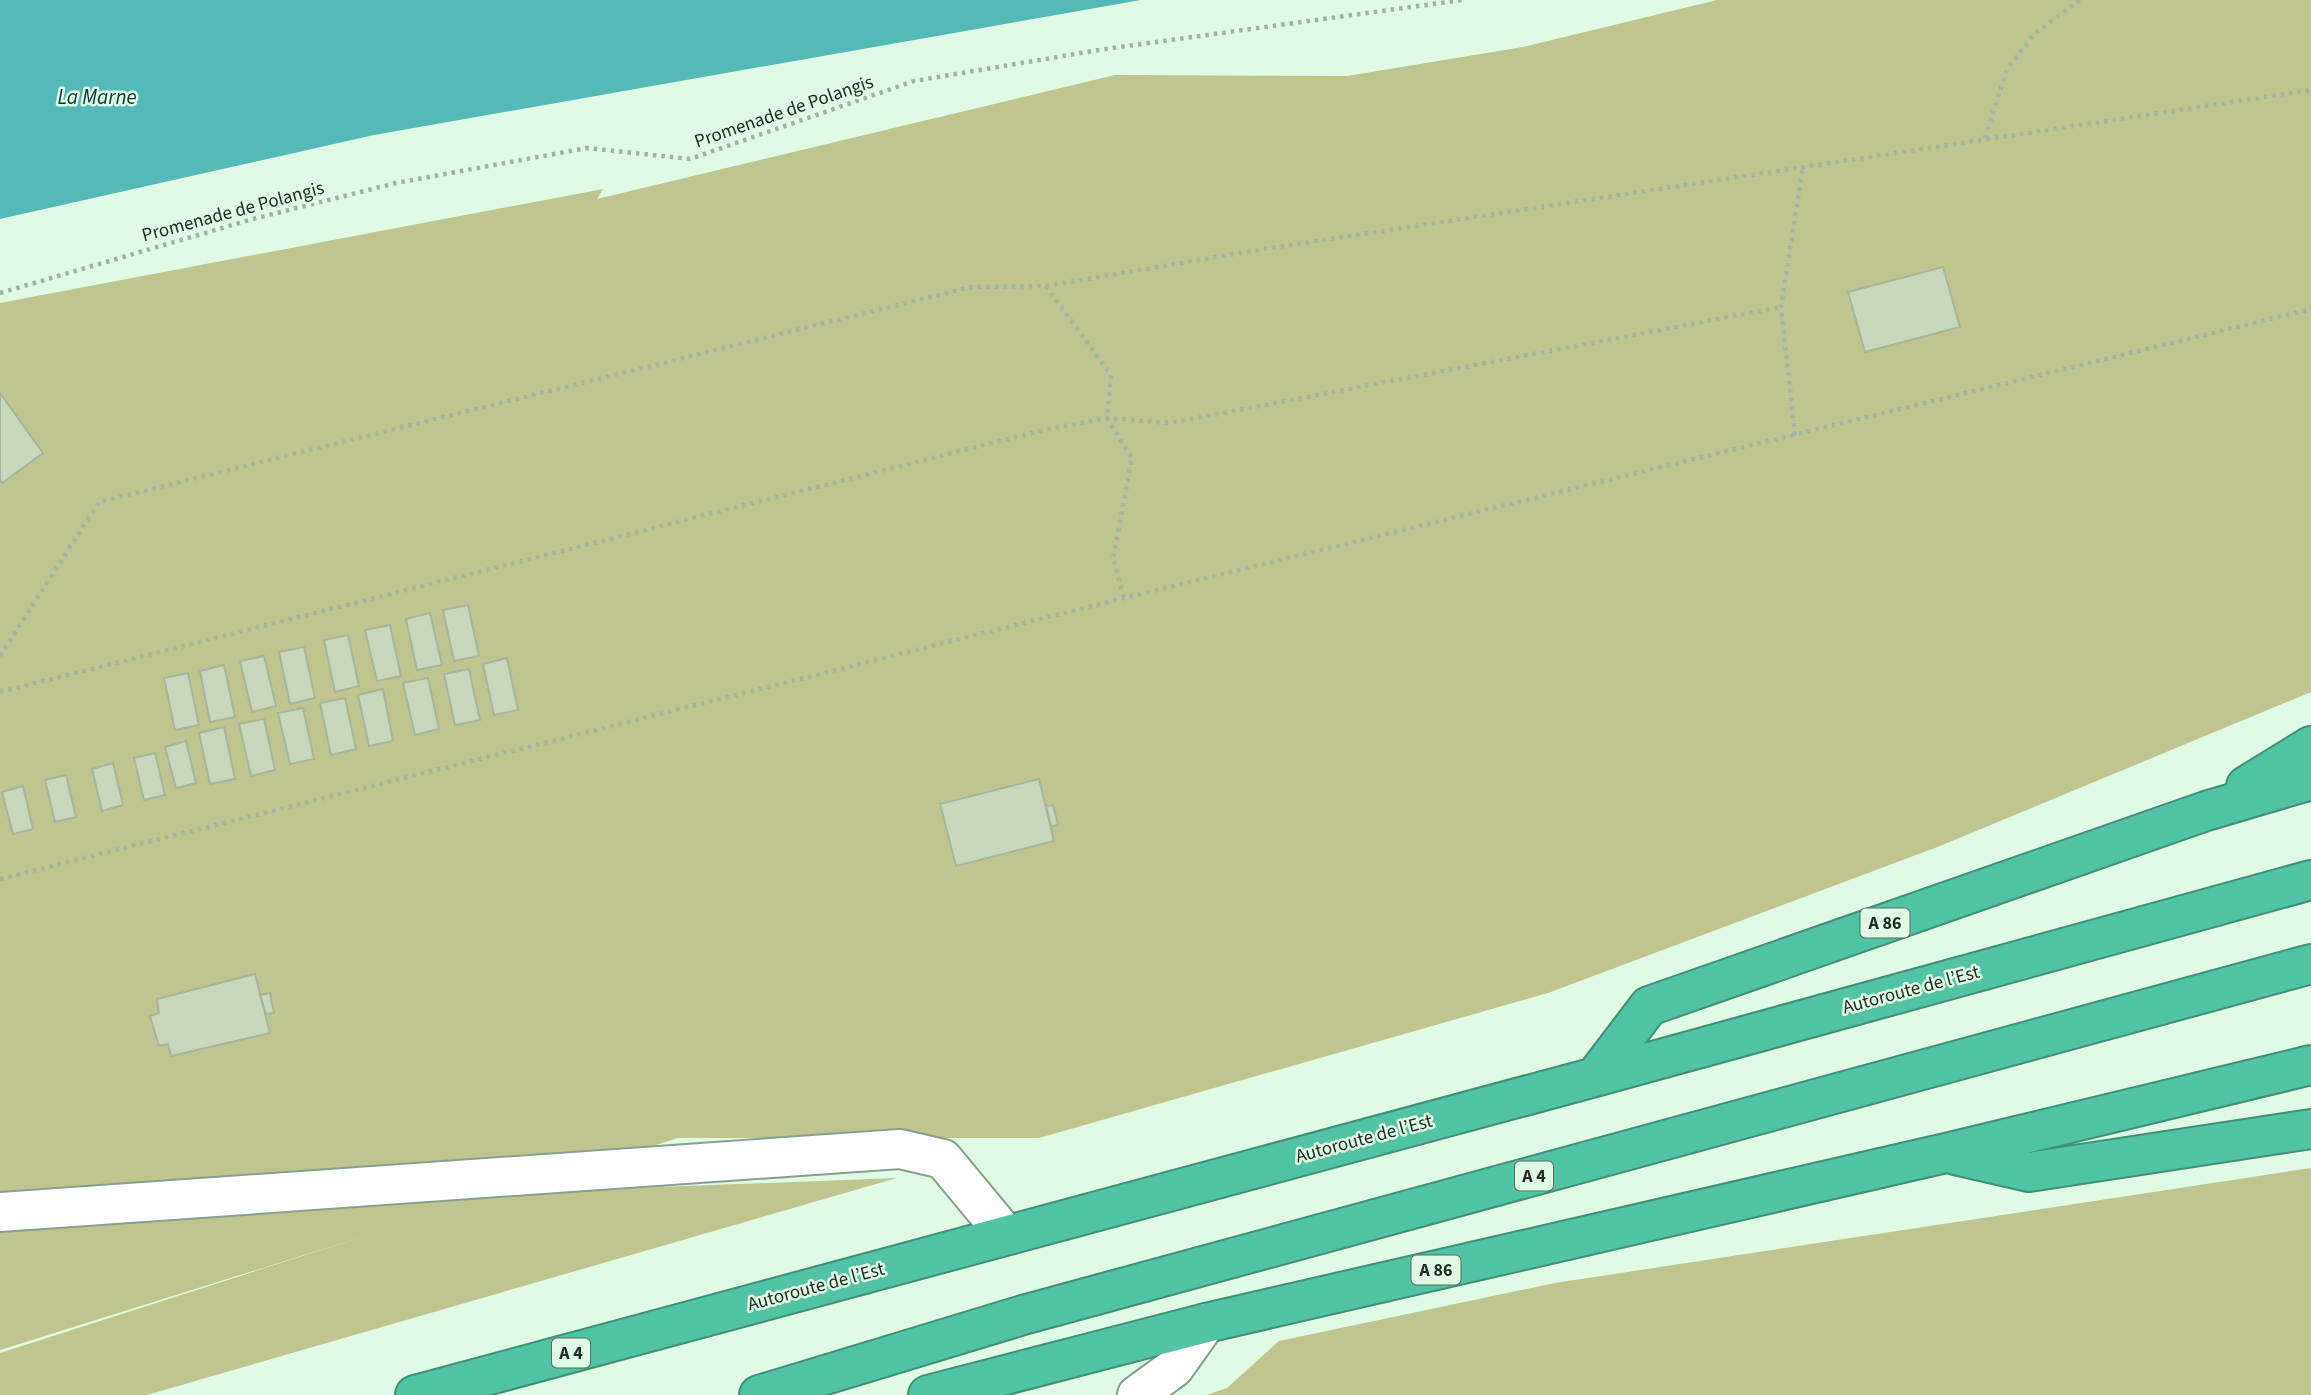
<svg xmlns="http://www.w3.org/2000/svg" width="2311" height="1395" font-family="'Source Sans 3',sans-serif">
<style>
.green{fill:#c0c48e}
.water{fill:#53bab7}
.building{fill:#c9d8bd;stroke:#a6b59b;stroke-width:2}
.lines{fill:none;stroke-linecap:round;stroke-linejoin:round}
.minor-casing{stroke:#86a08c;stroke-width:42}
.highway-casing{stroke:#408f77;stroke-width:42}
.path{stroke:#9fb4a3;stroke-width:4.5;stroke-dasharray:3.5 5;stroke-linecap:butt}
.minor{stroke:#fff;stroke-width:38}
.highway{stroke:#50c4a4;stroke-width:38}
.labels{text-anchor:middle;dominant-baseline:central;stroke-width:5;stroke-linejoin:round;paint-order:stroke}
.shield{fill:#e0fbe5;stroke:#5b6a5e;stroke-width:2}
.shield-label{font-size:18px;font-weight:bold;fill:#222c24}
.street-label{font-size:19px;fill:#222c24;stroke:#e0fbe5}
.water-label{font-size:21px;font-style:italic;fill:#043735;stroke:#e0fbe5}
</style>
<rect width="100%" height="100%" fill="#e0fbe5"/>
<path class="green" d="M1717,0h594v692l-371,154 -392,147 -509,145h-361l-174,55 393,-15 -750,217h-147v-42l368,-118 -368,115v-1047l603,-114 -6,10 518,-124 232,1 176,-29z
M2311,1168v227h-1104l20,-7 52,-47 276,-58z"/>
<path class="water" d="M0,0h1141l-767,135 -374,84z"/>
<path class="building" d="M1943,267l17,60 -95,25 -17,-60z
M0,393l43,60 -41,30 -2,-4z
M468,605l11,51 -25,5 -11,-51z
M430,613l12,52 -25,5 -11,-51z
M390,625l11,51 -24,5 -12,-51z
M348,635l11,51 -24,6 -11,-52z
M304,647l11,51 -25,6 -11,-52z
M264,656l12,50 -24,6 -12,-51z
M507,658l11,52 -24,5 -11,-51z
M224,665l11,52 -25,5 -10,-51z
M469,669l11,51 -25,5 -11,-51z
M188,673l11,52 -24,5 -11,-52z
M428,678l11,51 -24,6 -12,-52z
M383,689l10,52 -24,5 -11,-51z
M345,698l11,51 -25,6 -11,-52z
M303,708l11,51 -24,5 -12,-51z
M264,719l11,51 -24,6 -12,-52z
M224,727l11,52 -25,5 -11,-51z
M186,741l10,42 -20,5 -11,-41z
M155,753l10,42 -21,5 -10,-42z
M113,763l10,42 -21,6 -10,-42z
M66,775l10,42 -21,5 -10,-42z
M1039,779l15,62 -98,25 -16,-62z
M23,786l10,43 -20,5 -11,-42z
M1053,805l5,20 -7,1 -5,-20z
M255,974l15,59 -99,23 -3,-12 -9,2 -9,-30 9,-3 -2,-14z
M270,993l4,20 -8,1 -6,-19z"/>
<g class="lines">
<defs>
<path id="minor" d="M0,1212l900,-63 43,10 63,76
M1137,1395l37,-27 32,-45"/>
<path id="highway" d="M2246,786l65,-40
M1595,1077l54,-71 557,-195 105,-31
M1955,1155l74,17 282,-43
M415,1395l1180,-318 716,-197
M759,1395l264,-80 1288,-351
M928,1395l278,-72 740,-170 365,-88"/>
</defs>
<use href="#minor" class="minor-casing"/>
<use href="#highway" class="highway-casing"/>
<path class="path" d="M1985,138l22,-69 27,-35 46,-34
M1046,286l65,89 -4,43 25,40 -19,101 11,39
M0,293l253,-74 143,-36 191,-35 103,11 224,-78 191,-32 357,-49
M1795,435l-14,-128 22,-141
M0,656l99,-154 872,-215 75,-1 218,-37 1047,-159
M0,692l1044,-262 63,-12 63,5 611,-116
M0,879l1124,-281 1187,-289"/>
<use href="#minor" class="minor"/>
<use href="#highway" class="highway"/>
</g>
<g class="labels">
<g class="shield">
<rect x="1860.5" y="908.5" width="49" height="29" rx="5"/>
<rect x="1515" y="1161.5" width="38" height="29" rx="5"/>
<rect x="1411.5" y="1255.5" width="49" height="29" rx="5"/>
<rect x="552" y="1338.5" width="38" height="29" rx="5"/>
</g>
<g class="shield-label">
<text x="1885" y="923">A 86</text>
<text x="1534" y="1176">A 4</text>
<text x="1436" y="1270">A 86</text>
<text x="571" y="1353">A 4</text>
</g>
<g class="street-label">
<text transform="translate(784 112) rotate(-19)">Promenade de Polangis</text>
<text transform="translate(233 212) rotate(-15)">Promenade de Polangis</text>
<text transform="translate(1911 990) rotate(-15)">Autoroute de l’Est</text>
<text transform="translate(1364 1139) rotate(-15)">Autoroute de l’Est</text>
<text transform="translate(816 1287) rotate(-15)">Autoroute de l’Est</text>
</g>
<g class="water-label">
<text x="97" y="97">La Marne</text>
</g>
</g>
</svg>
